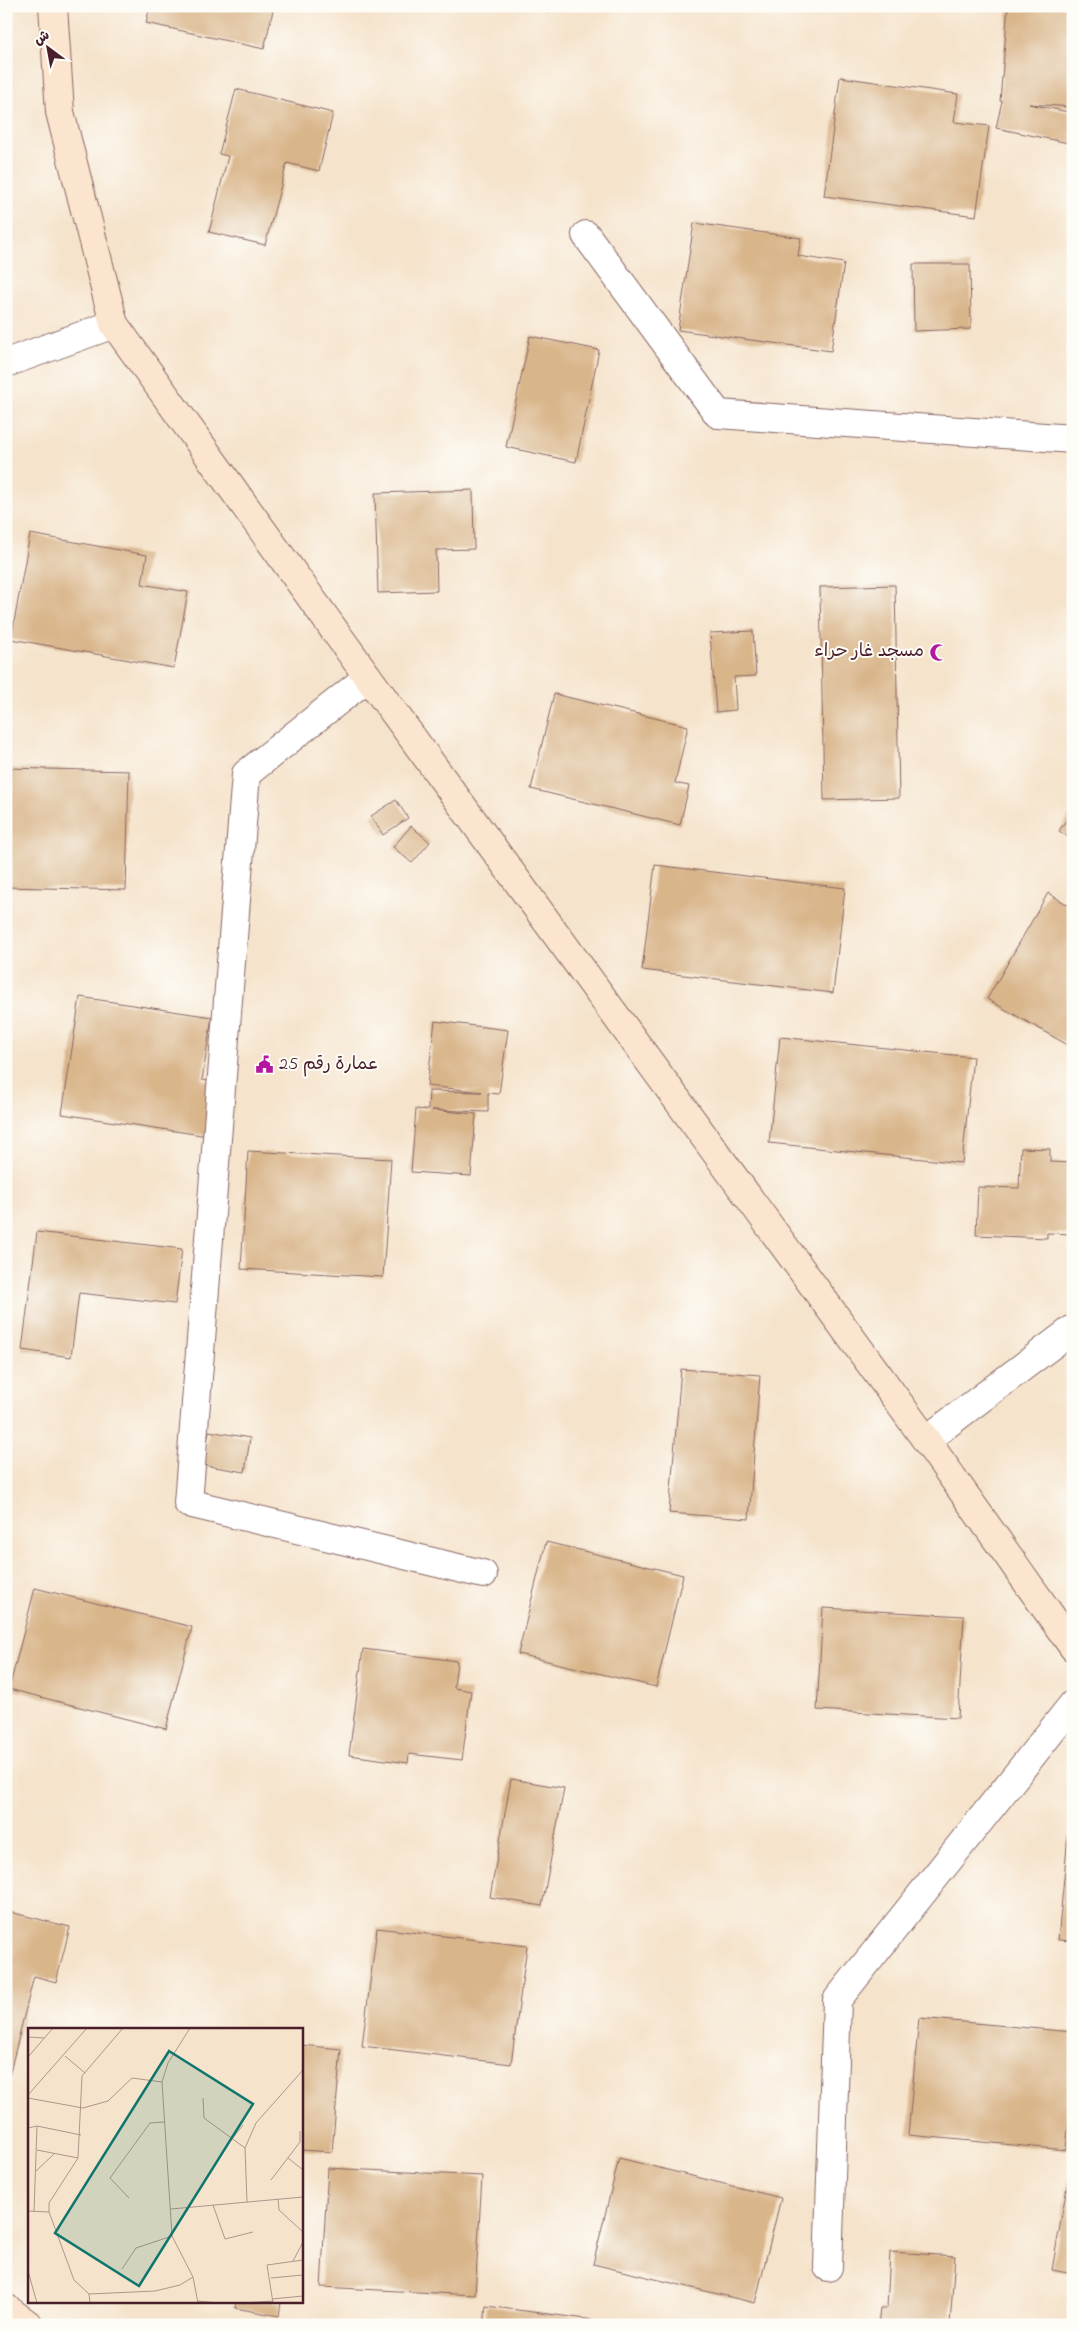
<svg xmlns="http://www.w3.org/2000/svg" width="1079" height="2331" font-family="'Indie Flower','Playpen Sans Arabic',sans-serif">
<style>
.building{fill:#d9b58a}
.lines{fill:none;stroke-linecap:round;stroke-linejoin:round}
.street-casing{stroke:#866463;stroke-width:30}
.secondary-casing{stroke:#866463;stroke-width:30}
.street{stroke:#fff;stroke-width:28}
.secondary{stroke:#fbe5cf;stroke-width:28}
.labels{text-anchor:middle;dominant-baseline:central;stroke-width:4;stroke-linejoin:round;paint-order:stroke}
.poi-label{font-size:18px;fill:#4a1f2b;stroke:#fdfcf7;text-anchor:end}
.inset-road{fill:none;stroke:#b1958b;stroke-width:1}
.view{fill:#0f766e;fill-opacity:0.15;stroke:#0f766e;stroke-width:2.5}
.inset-edge{fill:none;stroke:#4a1f2b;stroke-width:2.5}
</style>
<rect width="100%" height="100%" fill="#fdfcf7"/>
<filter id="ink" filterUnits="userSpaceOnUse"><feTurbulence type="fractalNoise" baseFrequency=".02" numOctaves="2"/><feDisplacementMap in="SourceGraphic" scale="10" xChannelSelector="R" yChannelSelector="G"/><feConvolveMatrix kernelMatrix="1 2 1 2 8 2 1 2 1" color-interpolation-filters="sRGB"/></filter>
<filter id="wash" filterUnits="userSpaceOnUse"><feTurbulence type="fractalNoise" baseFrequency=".0096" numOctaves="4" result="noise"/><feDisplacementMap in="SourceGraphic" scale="20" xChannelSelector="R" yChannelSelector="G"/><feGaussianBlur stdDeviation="1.12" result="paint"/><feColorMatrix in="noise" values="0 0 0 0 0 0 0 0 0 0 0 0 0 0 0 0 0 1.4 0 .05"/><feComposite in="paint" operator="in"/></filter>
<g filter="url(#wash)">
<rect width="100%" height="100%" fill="#f5e3cb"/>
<g id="blocks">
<path class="building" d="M150,6h124l-10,43 -118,-26z
M542,6h12v1l-11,3z
M1008,6h65v101l-44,-3 44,9v31l-77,-16 6,-27h-2z
M840,77l118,17 -4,28 35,4 -13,90 -152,-20z
M236,89l97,24 -14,58 -32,-8 -22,82 -56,-13 19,-76 -9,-2z
M694,223l107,15 -3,18 46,7 -13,88 -153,-21z
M913,264h57l1,65 -57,2z
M530,336l69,14 -23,112 -70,-15z
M473,490l1,59 -38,1 1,41 -59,2 -3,-100z
M30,534l117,21 -5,29 46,8 -14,76 -163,-29z
M895,585l4,213 -75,2 -4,-213z
M753,631l3,45 -22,1 2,33 -20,2 -6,-79z
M554,694l134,32 -13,57 14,3 -9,39 -149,-36z
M6,768l123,3 -3,119 -120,-3z
M396,800l12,18 -25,17 -12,-19z
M1073,810v30l-14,-9z
M411,826l19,16 -18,21 -19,-16z
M655,865l190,23 -12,105 -191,-23z
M1048,893l25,15v140l-86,-49z
M80,997l132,20 -10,63 14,2 -8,54 -146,-22z
M435,1021l73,9 -9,64 -11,-1v19l-56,-2 44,4 -5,62 -60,-4 5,-63 12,1 1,-19 53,1 -55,-6z
M780,1037l193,20 -11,106 -193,-20z
M1021,1148l29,1v13l23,1v71l-26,-1v5l-71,-3 2,-48 41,1z
M248,1151l143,8 -8,118 -142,-8z
M37,1232l145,17 -7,55 -96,-11 -8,64 -49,-7z
M681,1369l79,6 -11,144 -80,-6z
M209,1431l41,7 -5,34 -42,-7z
M546,1542l137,33 -27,112 -138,-33z
M35,1588l157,39 -26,102 -157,-40z
M823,1608l141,8 -6,102 -141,-8z
M363,1649l94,12 -3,27 17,3 -9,69 -53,-6 -1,9 -59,-8z
M511,1779l53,9 -22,118 -52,-9z
M1068,1836h5v105l-15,-1z
M6,1911l64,16 -14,55 -22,-6 -27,108z
M377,1928l150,18 -16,118 -149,-18z
M919,2018l154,14v46l-7,72 -158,-15z
M301,2045l40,4 -9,103 -31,-2z
M619,2158l162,40 -26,105 -162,-39z
M1072,2159h1v115l-21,-4z
M328,2168l154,8 -7,119 -154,-8z
M890,2252l65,4 -5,69h-72l2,-17h7z
M236,2302h45l-2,14 -44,-8z
M486,2306l139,18v1h-141z"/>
</g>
</g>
<g filter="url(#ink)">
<use href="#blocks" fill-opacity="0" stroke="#866463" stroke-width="1"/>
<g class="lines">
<defs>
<path id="street" d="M586,235l132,179 355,25
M6,363l108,-39
M368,677l-122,97 -58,729 295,71
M926,1440l147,-111
M828,2267l9,-267 236,-296"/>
<path id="secondary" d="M53,6l7,106 54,212 254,353 558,763 147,207
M6,2308l23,17"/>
</defs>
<use href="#street" class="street-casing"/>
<use href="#secondary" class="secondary-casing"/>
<use href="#street" class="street"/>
<use href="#secondary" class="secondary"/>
</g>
</g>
<defs>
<symbol id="mosque-bare" viewBox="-9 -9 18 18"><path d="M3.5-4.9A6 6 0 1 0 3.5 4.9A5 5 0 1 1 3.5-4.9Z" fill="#b5179e" stroke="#fdfcf7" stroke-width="2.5" paint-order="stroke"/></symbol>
<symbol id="civic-bare" viewBox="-9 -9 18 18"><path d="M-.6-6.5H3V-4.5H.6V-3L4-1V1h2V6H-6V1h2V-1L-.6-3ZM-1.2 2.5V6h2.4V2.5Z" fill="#b5179e" stroke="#fdfcf7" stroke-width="2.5" paint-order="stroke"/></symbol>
</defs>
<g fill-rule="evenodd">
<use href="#mosque-bare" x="926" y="640" width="25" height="25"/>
<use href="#civic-bare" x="252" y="1052" width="25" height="25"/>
</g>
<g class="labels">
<g class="poi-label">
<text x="924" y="652">مسجد غار حراء</text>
<text x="279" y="1065" text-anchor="start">عمارة رقم 25</text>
</g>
</g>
<g transform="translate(28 2028)">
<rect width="275" height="275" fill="#f5e3cb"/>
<path class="inset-road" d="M162,0l-22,35 -6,19 10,154 21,41 5,26M0,9l16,1M37,28l20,17M0,29l25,-29M0,67l59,-67M0,70l55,10 25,-7 24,-23 30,4M175,70l1,20 41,30M0,100l9,-2 44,9M204,111l11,-14M9,122l41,8M260,130l15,12M8,143l19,-18M243,152l29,-38v-11M101,170l-19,-20 40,-55 14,-1M250,171l1,11 24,22M219,174l-2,-54 11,-25 47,-53M185,177l12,34 28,-7M143,181l132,-12M0,183l21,1M6,184l3,-86M265,233l10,-19M94,241l14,-21 36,-12M0,243l9,32M243,250l32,-3M61,266l66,-3 25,-6 13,-8M244,271l31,-3M170,273l21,2M62,275l-1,-9 -15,-14 -25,-68v-9l29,-45 4,-82 41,-48M216,275l29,-2M245,275l-6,-38 36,-5"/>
<path class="view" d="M141,23l84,53 -114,182 -84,-53z"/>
<rect width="275" height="275" class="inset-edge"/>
</g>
<rect width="1079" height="2331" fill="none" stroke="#fdfcf7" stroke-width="25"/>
<g transform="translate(48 48) rotate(328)" stroke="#fdfcf7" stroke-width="4" paint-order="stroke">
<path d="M0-4L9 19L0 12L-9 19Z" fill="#4a1f2b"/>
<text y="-8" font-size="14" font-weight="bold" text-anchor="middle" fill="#4a1f2b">ش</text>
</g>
</svg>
